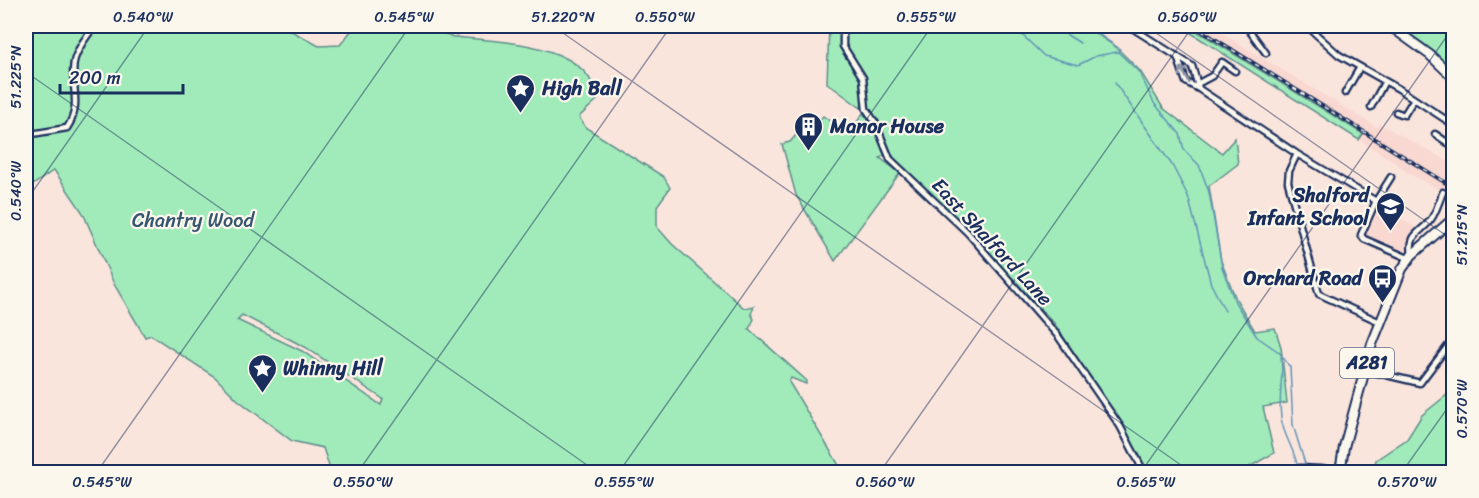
<svg xmlns="http://www.w3.org/2000/svg" width="1479" height="498" font-family="Sriracha,sans-serif">
<style>
.built{fill:#f9d8d1}
.green{fill:#a1ebba;stroke:#5e8d8c;stroke-width:1.5;fill-rule:evenodd}
.lines{fill:none;stroke-linecap:round;stroke-linejoin:round}
.stream{stroke:#6094b6;stroke-width:1.5}
.minor-casing{stroke:#1b2f5e;stroke-width:9}
.primary-casing{stroke:#1b2f5e;stroke-width:12}
.minor{stroke:#fbf7ec;stroke-width:4.5}
.primary{stroke:#fbf7ec;stroke-width:8}
.rail-casing{stroke:#1b2f5e;stroke-width:4}
.rail{stroke:#fbf7ec;stroke-width:1.5;stroke-dasharray:4.5;stroke-linecap:butt}
.oneway{stroke:#8b93a5}
.ticks{fill:none;stroke:#1b2f5e;stroke-width:1.5;stroke-opacity:0.45}
.labels{text-anchor:middle;dominant-baseline:central;stroke-width:4.5;stroke-linejoin:round;paint-order:stroke}
.shield{fill:#fbf7ec;stroke:#5e6b89;stroke-width:1.5}
.shield-label{font-size:18px;font-weight:bold;fill:#1b2f5e}
.poi-label{font-size:20px;font-weight:bold;fill:#1b2f5e;stroke:#fbf7ec;text-anchor:start}
.park-label{font-size:20px;fill:#365570;stroke:#fbf7ec}
.street-label{font-size:20px;fill:#1b2f5e;stroke:#fbf7ec}
.neatline{fill:none;stroke:#1b2f5e;stroke-width:2}
.ticks-label{font-size:15px;text-anchor:middle;fill:#1b2f5e}
</style>
<rect width="100%" height="100%" fill="#fae5dc"/>
<filter id="ink" filterUnits="userSpaceOnUse"><feTurbulence type="fractalNoise" baseFrequency=".0167" numOctaves="2"/><feDisplacementMap in="SourceGraphic" scale="12" xChannelSelector="R" yChannelSelector="G"/><feConvolveMatrix kernelMatrix="1 2 1 2 8 2 1 2 1" color-interpolation-filters="sRGB"/></filter>
<g filter="url(#ink)">
<path class="built" d="M1180,26h24l5,2 1,-2 167,101 3,-3 73,40v29l-8,-6 -4,4 -35,-19 -10,-9z
M1377,206l38,21 -10,26 -40,-18z"/>
<path class="green" d="M26,26h256l37,20 21,-1 15,-19c22,0 54,-5 74,0 9,1 15,10 25,11 43,5 137,4 143,63l-18,17 6,10 79,50 6,11 -13,18v21l15,17 72,64 10,-2 -3,8 3,5 -5,10 58,52 -1,3 -15,-6 -2,4 54,90h-512l-8,-24 -31,-7 -54,-41 -23,-23 -64,-42 -6,2 -31,-53 -31,-71 -29,-43 -24,17 -4,-9zM242,315l63,32 78,52 -2,6 -79,-54 -65,-31z
M829,26h256l32,22 23,23 23,37 59,45 13,-15 3,26 -29,22 12,75 15,38 19,32 20,-3 6,19 6,56 -24,4 11,46 -28,16v3h-98l-31,-55 -63,-94 -91,-98 -74,-72 -12,-34 -8,-10 -4,-30 -7,-14h-3l9,26 -3,17 -34,-25z
M1180,26h9l174,108 -4,6z
M1395,26h58v47l-29,-29z
M863,113l12,16 10,26 -5,3 20,15 -65,88 -39,-66 -14,-51 8,-2 7,-8 7,6 19,-24 29,21 5,-15z
M1453,390v82h-80l3,-12 31,-21 15,-24z"/>
<g class="lines">
<path class="stream" d="M1013,26l31,30 34,9 18,-9 21,-4
M1053,26l27,17
M1087,26l33,23 -2,3 21,20 15,31 26,31 4,16 15,15 10,27 13,75 13,35 22,35 22,15 11,15 3,58 13,42
M1115,83l57,82 16,31 23,88 14,27
M1281,357c3,20 -3,40 0,60 2,20 15,33 17,53"/>
<defs>
<path id="minor" d="M843,26v20l20,32 3,31 9,13 15,37 78,74 90,103 62,90 24,46
M1129,26l63,40 7,23 -13,-7 -9,-26
M1246,26l20,27
M1307,26l32,29 60,34 55,36
M1197,84l15,-8 10,-14 13,9
M1199,89l98,65 79,47 -15,34 3,4 44,19
M1345,93l15,-26
M1371,107l14,-26
M1396,112l8,3 10,-16
M1435,134l13,9 6,-4
M26,135l41,-7c17,-25 1,-48 8,-70 4,-11 13,-24 20,-32
M1297,154l-8,17 -1,11 31,112 61,28
M1376,201l15,-24
M1412,255c-3,-20 5,-20 16,-32 7,-6 11,-22 15,-31
M1365,370l55,13 34,-45
M1300,468l40,2"/>
<path id="primary" d="M1390,26l40,29 24,23
M1340,472l4,-25 28,-103 30,-75 10,-14 42,-37"/>
</defs>
<use href="#minor" class="minor-casing"/>
<use href="#primary" class="primary-casing"/>
<use href="#minor" class="minor"/>
<use href="#primary" class="primary"/>
<defs>
<path id="rail" d="M1194,26l260,162"/>
</defs>
<use href="#rail" class="rail-casing"/>
<use href="#rail" class="rail"/>
</g>
<defs><path id="oneway-shaft" d="M-6 0H5M1.5-3L5.5 0L1.5 3" fill="none" stroke-width="1.6" stroke-linecap="round" stroke-linejoin="round" transform="scale(1.5)"/></defs>
<use class="oneway" href="#oneway-shaft" transform="translate(1185 75) rotate(-119)"/>
</g>
<path class="ticks" d="M553,26l638,446M1146,26l308,215M26,72l571,400M26,201l123,-175M97,472l313,-446M358,472l313,-446M619,472l313,-446M880,472l313,-446M1141,472l313,-446M1402,472l52,-73"/>
<defs>
<symbol id="sight-pin" viewBox="-11 -11 22 30"><path d="M0 17L-7.5 6A9.5 9.5 0 1 1 7.5 6Z" fill="#1b2f5e" stroke="#fbf7ec"/><path d="M0-6L1.8-2.2L6-1.7L2.9 1.2L3.7 5.4L0 3.3L-3.7 5.4L-2.9 1.2L-6-1.7L-1.8-2.2Z" fill="#fff"/></symbol>
<symbol id="building-pin" viewBox="-11 -11 22 30"><path d="M0 17L-7.5 6A9.5 9.5 0 1 1 7.5 6Z" fill="#1b2f5e" stroke="#fbf7ec"/><path d="M-4-6H4V6H1V3H-1V6H-4ZM-2.5-4.3h1.7v1.8h-1.7ZM.8-4.3h1.7v1.8H.8ZM-2.5-1h1.7V.8h-1.7ZM.8-1h1.7V.8H.8Z" fill="#fff"/></symbol>
<symbol id="school-pin" viewBox="-11 -11 22 30"><path d="M0 17L-7.5 6A9.5 9.5 0 1 1 7.5 6Z" fill="#1b2f5e" stroke="#fbf7ec"/><path d="M0-5L7-2L0 1L-7-2ZM-4 1L0 2.5L4 1V4Q0 6-4 4Z" fill="#fff"/></symbol>
<symbol id="bus-pin" viewBox="-11 -11 22 30"><path d="M0 17L-7.5 6A9.5 9.5 0 1 1 7.5 6Z" fill="#1b2f5e" stroke="#fbf7ec"/><path d="M-5-6H5V4H4V6H2V4H-2V6H-4V4H-5ZM-3.5-4V0h7V-4ZM-3.5 1.2v1.5H-2V1.2ZM2 1.2v1.5H3.5V1.2Z" fill="#fff"/></symbol>
</defs>
<g fill-rule="evenodd">
<use href="#sight-pin" x="504" y="72" width="33" height="45"/>
<use href="#building-pin" x="792" y="110" width="33" height="45"/>
<use href="#school-pin" x="1374" y="190" width="33" height="45"/>
<use href="#bus-pin" x="1366" y="262" width="33" height="45"/>
<use href="#sight-pin" x="246" y="352" width="33" height="45"/>
</g>
<g class="labels">
<rect class="shield" x="1340" y="348" width="54" height="30" rx="4.5"/>
<g class="shield-label">
<text x="1367" y="363">A281</text>
</g>
<g class="poi-label">
<text x="542" y="88">High Ball</text>
<text x="830" y="126">Manor House</text>
<text x="1369" y="195" text-anchor="end">Shalford<tspan x="1369" dy="23">Infant School</tspan></text>
<text x="1362" y="278" text-anchor="end">Orchard Road</text>
<text x="283" y="368">Whinny Hill</text>
</g>
<g class="park-label">
<text x="193" y="220">Chantry Wood</text>
</g>
<g class="street-label">
<text transform="translate(992 242) rotate(47)">East Shalford Lane</text>
</g>
</g>
<rect width="1479" height="498" fill="none" stroke="#fbf7ec" stroke-width="66"/>
<path d="M60 84v9h123v-9" fill="none" stroke="#1b2f5e" stroke-width="3"/>
<text x="69" y="84" font-size="18" fill="#1b2f5e" stroke="#fbf7ec" stroke-width="4.5" paint-order="stroke">200 m</text>
<rect x="33" y="33" width="1413" height="432" class="neatline"/>
<g class="ticks-label">
<text x="143" y="22">0.540°W</text>
<text x="404" y="22">0.545°W</text>
<text x="563" y="22">51.220°N</text>
<text x="665" y="22">0.550°W</text>
<text x="926" y="22">0.555°W</text>
<text x="1187" y="22">0.560°W</text>
<text transform="translate(16 77) rotate(-90)" y="5">51.225°N</text>
<text transform="translate(16 191) rotate(-90)" y="5">0.540°W</text>
<text transform="translate(1462 235) rotate(-90)" y="5">51.215°N</text>
<text transform="translate(1462 409) rotate(-90)" y="5">0.570°W</text>
<text x="102" y="487">0.545°W</text>
<text x="363" y="487">0.550°W</text>
<text x="624" y="487">0.555°W</text>
<text x="885" y="487">0.560°W</text>
<text x="1146" y="487">0.565°W</text>
<text x="1407" y="487">0.570°W</text>
</g>
</svg>
